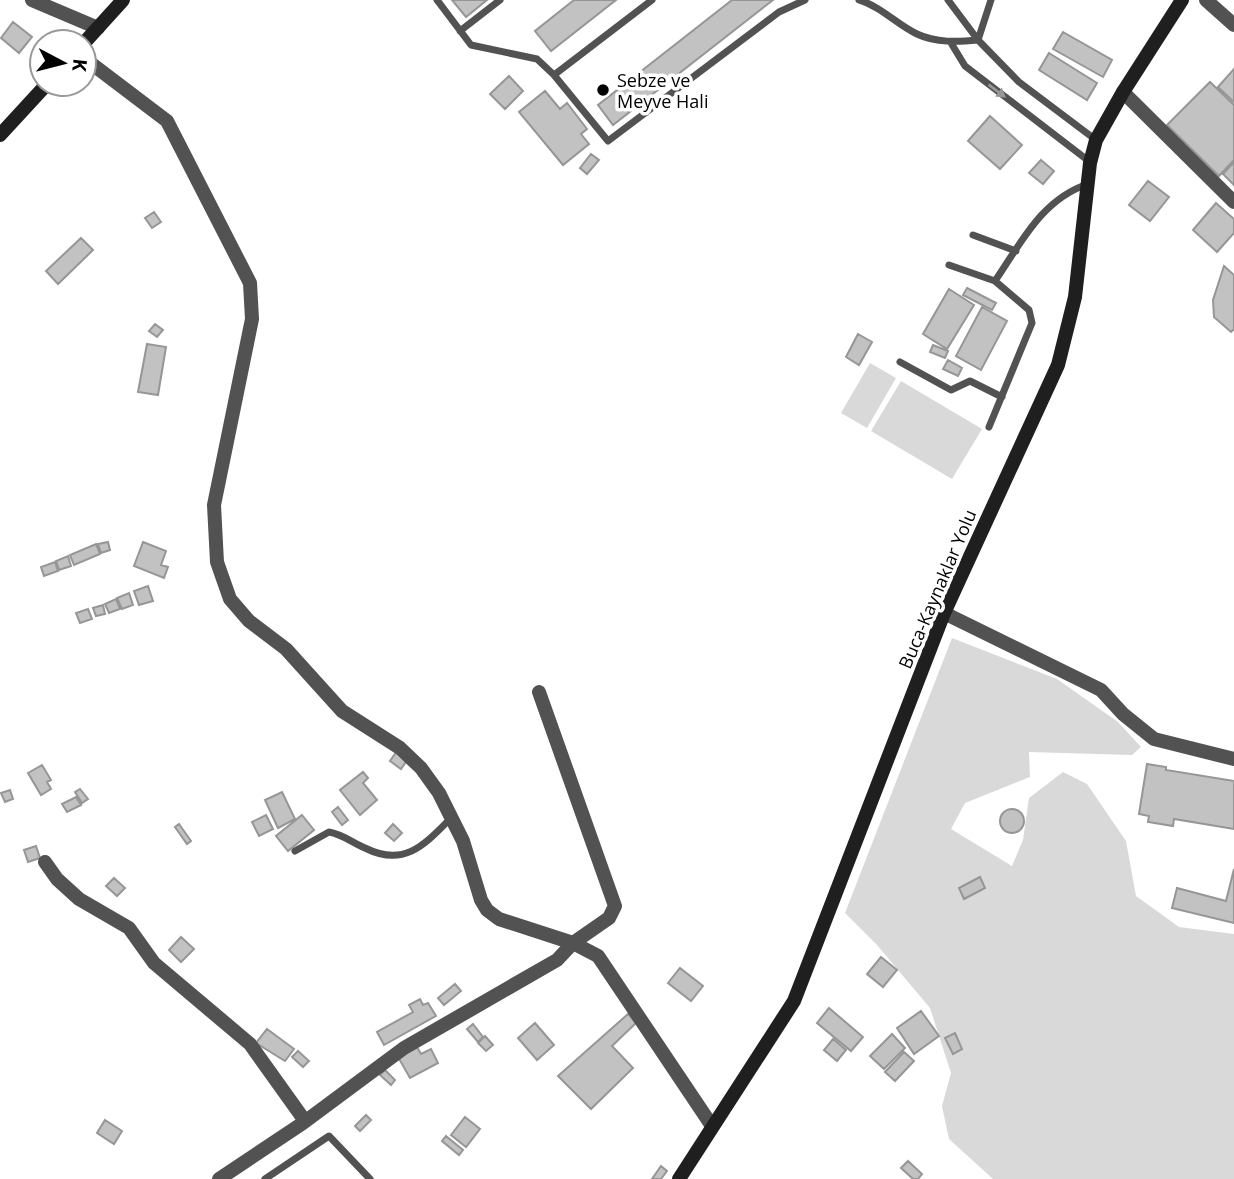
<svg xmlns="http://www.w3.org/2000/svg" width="1234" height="1179" font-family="'Open Sans',sans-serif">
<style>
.green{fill:#d9d9d9}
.building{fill:#c2c2c2;stroke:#969696;stroke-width:2}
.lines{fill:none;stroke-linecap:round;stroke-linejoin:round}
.lane{stroke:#525252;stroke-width:7}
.street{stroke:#525252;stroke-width:14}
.secondary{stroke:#1f1f1f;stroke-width:14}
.oneway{fill:#979797}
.poi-dot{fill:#000;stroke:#fff;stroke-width:2.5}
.labels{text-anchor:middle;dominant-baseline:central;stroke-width:7;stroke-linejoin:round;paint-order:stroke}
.poi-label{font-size:18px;fill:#000;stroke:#fff;text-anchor:start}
.street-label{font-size:18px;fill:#000;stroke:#fff}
</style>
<rect width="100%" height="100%" fill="#fff"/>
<path class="green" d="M870,363l26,15 -29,50 -26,-15z
M901,381l81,48 -30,50 -81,-48z
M952,638l105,41 61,43 23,25 -9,8 -103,-3 1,25 -65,26 -14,26 61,37 11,-26 6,-42 34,-26 24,12 39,57 10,55 43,31 55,7v245h-241l-44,-40 -7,-33 9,-33 -21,-65 -53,-63 -32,-32z"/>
<path class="building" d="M452,0h35l-21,17z
M574,0h42l-65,51 -16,-20z
M732,0h41l-160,125 -15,-20z
M13,22l19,15 -13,16 -18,-15z
M1063,32l49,28 -9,17 -50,-28z
M1049,53l48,30 -10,17 -48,-30z
M1234,69v33l-16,-15z
M509,76l14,15 -18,18 -15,-15z
M1210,82l24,23v55l-15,16 -52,-51z
M545,91l15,18 7,-6 20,26 -6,5 8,10 -26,21 -44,-53z
M990,116l32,29 -22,24 -32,-28z
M591,154l8,6 -12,14 -7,-6z
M1041,160l13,11 -11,13 -14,-11z
M1234,162v23l-11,-11z
M1148,181l21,16 -19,24 -21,-16z
M1216,203l18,16v14l-17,19 -24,-22z
M154,212l7,10 -9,6 -7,-10z
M81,238l12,12 -35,34 -12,-13z
M1224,266l10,9v54l-3,3 -17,-15 -1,-17z
M967,288l29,15 -4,7 -29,-15z
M949,289l25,16 -27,44 -24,-15z
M982,307l25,14 -26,49 -25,-14z
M155,324l8,6 -6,7 -8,-6z
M858,334l14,8 -13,23 -13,-8z
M147,344l19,3 -8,48 -20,-3z
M933,345l15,6 -3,7 -15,-6z
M948,360l14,8 -4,8 -15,-7z
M108,542l2,8 -9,3 -3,-9z
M143,542l23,9 -5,14 7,2 -4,11 -30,-12z
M96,544l4,10 -26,11 -4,-10z
M68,556l3,10 -12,4 -3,-9z
M55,562l3,9 -14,5 -3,-9z
M148,586l5,15 -14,4 -5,-14z
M129,593l4,12 -11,4 -5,-11z
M116,599l4,10 -11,4 -4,-9z
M103,605l2,9 -9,2 -3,-8z
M88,609l4,10 -12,4 -4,-10z
M397,751l11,8 -7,10 -11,-8z
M1147,764l19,3v3l68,11v48l-60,-10 -1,7 -25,-4 1,-6 -10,-2z
M42,765l9,15 -4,2 4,7 -10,6 -13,-22z
M363,772l5,6 -5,5 14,17 -17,15 -20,-25z
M80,789l8,10 -6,4 -7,-11z
M10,790l3,9 -8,3 -4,-9z
M282,792l13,27 -17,9 -13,-28z
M76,797l5,8 -14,7 -5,-8z
M338,807l10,13 -6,5 -10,-13z
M1000 821a12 12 0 1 1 24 0a12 12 0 1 1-24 0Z
M266,815l7,14 -14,7 -7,-14z
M302,815l12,15 -26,21 -12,-15z
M179,824l12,17 -4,3 -12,-17z
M393,824l9,9 -8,8 -9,-8z
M36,846l4,12 -12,4 -4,-12z
M1234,869v54l-62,-15 5,-20 49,13z
M980,877l5,11 -21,11 -5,-11z
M114,878l11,10 -8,8 -11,-10z
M181,937l13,12 -13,13 -12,-12z
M881,957l16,13 -14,17 -16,-13z
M680,968l23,18 -12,15 -23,-18z
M455,984l6,7 -17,14 -6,-7z
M420,999l3,6 5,-2 8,13 -52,29 -7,-13 36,-20 -4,-7z
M829,1008l34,29 -12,14 -34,-28z
M921,1011l18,25 -25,18 -17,-26z
M628,1014l8,9 -24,23 21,22 -42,41 -33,-33z
M535,1023l19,22 -17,15 -19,-22z
M473,1024l10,13 -5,5 -11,-13z
M267,1029l27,20 -9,12 -29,-18z
M955,1033l7,16 -9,5 -8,-16z
M892,1034l13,14 -21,21 -14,-13z
M485,1036l8,9 -7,6 -8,-8z
M833,1039l13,11 -9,11 -13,-11z
M417,1047l4,7 10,-5 7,14 -28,15 -12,-21z
M298,1051l11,10 -6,6 -11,-10z
M904,1052l10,9 -19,20 -10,-9z
M385,1070l10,10 -4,5 -11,-10z
M366,1115l5,5 -11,11 -5,-5z
M465,1117l15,12 -14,18 -15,-12z
M105,1120l17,11 -8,13 -17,-11z
M446,1136l17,14 -4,5 -17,-14z
M908,1161l14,13 -4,5h-5l-12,-11z
M661,1166l6,5 -6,8h-9z"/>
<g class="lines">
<path class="lane" d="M437,0l34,45 66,14 17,16 54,66 171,-129 26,-12
M859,0c23,7 37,24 58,34 19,9 41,8 61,6
M948,0l30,40 41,42 77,58
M460,31l40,-31
M978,40l13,-40
M951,43l14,23 125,96
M554,75l98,-75
M973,235l43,16
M949,265l46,16
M900,362l51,28 19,-9 32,16
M989,427l43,-104 -3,-13 -34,-29c26,-38 47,-82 93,-97
M295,851l34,-19c13,2 24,11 36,16 40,20 60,-4 86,-30
M265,1179l64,-43 41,43"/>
<path class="street" d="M32,0l66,28
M1206,0l28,25
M84,58l83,63 83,162 2,36 -38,186 3,57 13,37 19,22 37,28 56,62 58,37 21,20 18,25 24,48 18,59 6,10 12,9 74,24 36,-25 6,-12 -76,-214
M1123,92l111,110
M944,613l157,77 22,24 31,25 80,20
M45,862l12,17 22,20 50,29 25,35 96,81 55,77
M219,1179l84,-56 101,-75 153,-88 16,-17 25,13 114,170"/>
<path class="secondary" d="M84,43l39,-43
M0,135l47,-51
M679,1179l115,-178 150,-388 114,-248 17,-68 15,-134 6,-23 27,-48 59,-92"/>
</g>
<defs><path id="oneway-solid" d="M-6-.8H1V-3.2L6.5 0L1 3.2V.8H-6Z" transform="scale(1.75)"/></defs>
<use class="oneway" href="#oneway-solid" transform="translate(997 91) rotate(37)"/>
<circle class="poi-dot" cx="603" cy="90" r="7"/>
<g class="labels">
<g class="poi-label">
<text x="617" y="80">Sebze ve<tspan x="617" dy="21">Meyve Hali</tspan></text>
</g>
<g class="street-label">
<text transform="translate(937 589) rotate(-67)">Buca-Kaynaklar Yolu</text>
</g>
</g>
<g transform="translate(63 63) rotate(97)"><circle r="33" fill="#ffffff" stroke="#999999" stroke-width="2"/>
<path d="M0-5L12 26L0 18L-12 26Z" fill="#000000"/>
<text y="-10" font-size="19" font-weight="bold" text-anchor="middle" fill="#000000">K</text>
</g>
</svg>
